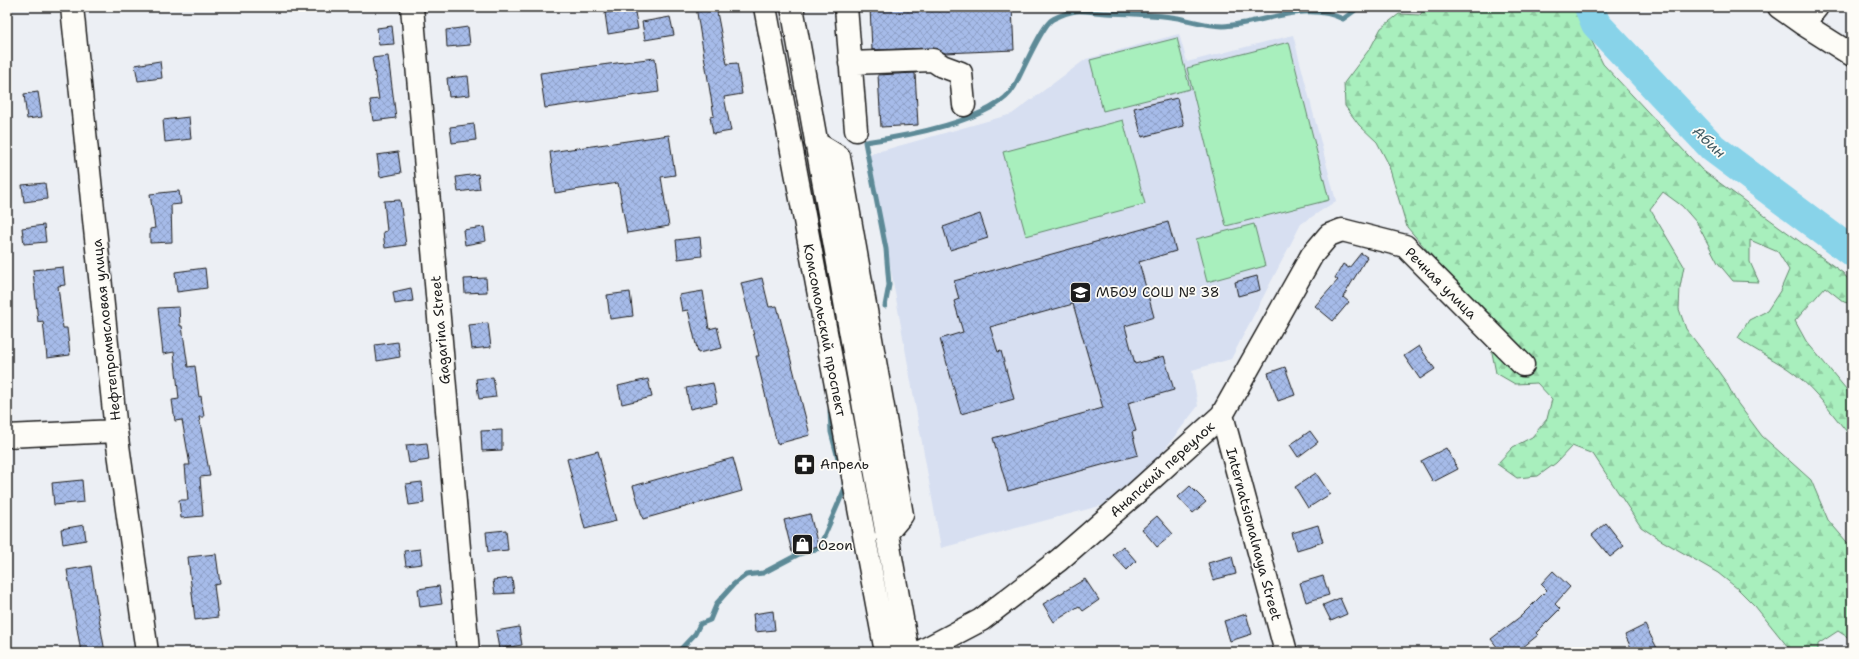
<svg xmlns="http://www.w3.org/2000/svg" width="1859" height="659" font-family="'Shantell Sans',sans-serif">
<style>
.built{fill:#d7dff1}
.green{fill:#a8efbd;stroke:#62866c}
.forest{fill:url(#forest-firs);stroke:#62866c}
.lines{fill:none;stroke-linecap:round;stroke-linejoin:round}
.stream{stroke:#5d8a97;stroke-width:5}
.river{stroke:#88d3e9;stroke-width:30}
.building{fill:url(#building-cross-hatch);stroke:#1c1c1c}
.minor-casing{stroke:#1c1c1c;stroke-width:25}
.minor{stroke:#fdfcf7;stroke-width:22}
.labels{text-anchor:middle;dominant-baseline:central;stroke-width:3.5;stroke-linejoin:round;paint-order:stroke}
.street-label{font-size:14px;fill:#1c1c1c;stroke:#fdfcf7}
.poi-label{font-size:14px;fill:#1c1c1c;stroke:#fdfcf7;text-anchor:start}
.water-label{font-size:15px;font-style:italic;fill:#425c64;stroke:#fdfcf7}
</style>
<defs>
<pattern id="forest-firs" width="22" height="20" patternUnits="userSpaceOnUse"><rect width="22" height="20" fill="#a8efbd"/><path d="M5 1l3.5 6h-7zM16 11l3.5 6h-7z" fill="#90cca2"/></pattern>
<pattern id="building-cross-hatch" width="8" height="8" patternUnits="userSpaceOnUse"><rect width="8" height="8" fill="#a6bbe9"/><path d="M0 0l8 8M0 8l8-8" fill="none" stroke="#8ea0c7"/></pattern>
</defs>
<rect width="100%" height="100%" fill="#eceff4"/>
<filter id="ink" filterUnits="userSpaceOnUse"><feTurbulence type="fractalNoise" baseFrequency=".025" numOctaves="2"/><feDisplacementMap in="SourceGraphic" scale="8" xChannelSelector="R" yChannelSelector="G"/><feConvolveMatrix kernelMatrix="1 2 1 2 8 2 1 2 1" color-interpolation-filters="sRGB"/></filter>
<g filter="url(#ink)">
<path class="built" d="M1179,34l8,28 106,-27 43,166 -35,23 -70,135 -39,11 6,36 -53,69 -34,28 -170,45 -71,-394 142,-40 74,-55z"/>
<path class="green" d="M1177,38l13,51 -87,22 -13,-51z
M1289,42l40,158 -103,26 -39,-158z
M1123,120l22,84 -119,32 -23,-84z
M1254,224l11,42 -58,16 -11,-43z"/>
<path class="forest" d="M1426,7h149l28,57 99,106 141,103 9,11v20l-8,-2 -19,-15 -30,34 11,20 46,55v42c-18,-21 -35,-47 -57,-64 -18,-14 -39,-22 -57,-36l11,-18 18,-9 13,-20 9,-21 -11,-18 -28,-12v22l9,20 -26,-1 -15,-18 -21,-40 -15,-17 -19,-14 -13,17 34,57 -4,21 -1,22 7,20 27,35 13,18 10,19 26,35 49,44 17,40 24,28v92l-14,-9 -20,13v8h-26l-37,-46 -17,-17 -20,-16 -59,-34 -18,-12 -48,-73 -21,-8 -16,17 -18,13 -21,2 -20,-14 16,-17 19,-10 15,-18 5,-20 -15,-16 -22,1 -19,-11 -11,-56 -78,-90 -19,-64 -11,-21 -18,-17 -14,-19 -1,-23 27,-36 10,-19 18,-14 21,1z"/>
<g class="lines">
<path class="stream" d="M885,306l4,-21 -3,-36 -21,-107c36,-5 130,-21 149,-55 7,-12 28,-63 39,-68 6,-3 16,-7 23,-8 9,-1 20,2 30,2 24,1 48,1 72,5 14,3 30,8 45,8 39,-2 83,-26 120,-7l11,-8 3,-4
M830,410l1,22 11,41
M678,652l17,-18 5,-10 10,-4 7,-17 17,-19 12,-9 17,-2 36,-19 20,-6 26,-60 -1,-4"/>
<path class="river" d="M1589,7l7,17 117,124 139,104"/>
</g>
<path class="building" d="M634,7l4,22 -30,5 -3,-21z
M696,7h20l11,57 10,-1 5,31 -18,3 7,34 -18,3 -3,-17 4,-1z
M870,7h41v2l101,-2 2,43 -69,3 -12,-5 -61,2z
M670,17l4,18 -29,5 -3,-18z
M392,26l2,18 -15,1 -2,-17z
M468,27l2,18 -23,2 -1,-17z
M388,56l8,62 -23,3 -3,-21 9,-1 -7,-41z
M655,58l4,34 -114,16 -5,-35z
M160,61l2,17 -24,3 -3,-16z
M915,73l3,52 -37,2 -3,-52z
M468,76l2,19 -21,2 -2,-19z
M38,92l4,25 -15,2 -3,-25z
M1177,98l7,28 -42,11 -8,-29z
M189,117l2,22 -26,3 -2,-22z
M474,124l2,16 -24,3 -2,-16z
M669,135l6,40 -14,2 8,49 -42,7 -9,-50 -63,10 -5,-41z
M398,152l3,21 -21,4 -3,-22z
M478,174l2,15 -22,3 -2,-15z
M45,183l2,16 -23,3 -2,-17z
M179,191l2,13 -10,1 1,37 -22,1v-14l5,-1 -5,-34z
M400,200l6,45 -21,3 -2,-16 4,-1 -3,-30z
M980,214l8,24 -38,12 -7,-23z
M1168,222l8,29 -37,11 15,55 -29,9 10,38 29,-8 10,34 -46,13 8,28 -4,1 6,23 -130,36 -15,-53 110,-30 -30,-104 -83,23 8,25 3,-1 13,48 -53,15 -21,-75 23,-7 -9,-31 5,-2 -5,-18z
M44,225l2,17 -22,2 -2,-16z
M484,227l2,14 -21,4 -2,-15z
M700,237l2,19 -24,3 -2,-19z
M1361,253l6,4 -24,40 6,5 -16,19 -18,-15 23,-26 -3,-2 8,-14 6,4z
M63,267l2,18 -7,1 5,42h4l3,27 -23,3 -4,-37 -5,1 -5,-52z
M205,268l2,20 -30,4 -2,-20z
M1257,276l3,14 -22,6 -3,-14z
M486,278l1,14 -22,1 -1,-14z
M762,278l7,29 8,-1 33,129 -33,9 -21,-88h3l-18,-73z
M411,288l2,13 -18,3 -2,-12z
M703,291l6,38 8,-2 5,21 -24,5 -10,-43 -6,1 -3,-16z
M630,292l3,24 -23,3 -3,-24z
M179,307l1,19h2l6,41 7,-1 4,31 2,-1 3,21h-5l11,59 -10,1 3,39 -22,2 -2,-18h9l-3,-35h5l-8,-45 -7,1 -3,-21 7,-1 -5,-47 -11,2 -5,-46z
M488,323l3,24 -19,2 -3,-24z
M398,342l2,15 -23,4 -2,-16z
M1419,346l16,23 -15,10 -16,-23z
M1285,367l10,28 -17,6 -10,-28z
M493,377l3,20 -17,2 -3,-20z
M648,379l4,18 -30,7 -4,-18z
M713,383l4,20 -27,6 -4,-21z
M502,430v20l-20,1 -1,-20z
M1310,431l8,11 -20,15 -8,-12z
M427,443l2,17 -20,3 -3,-18z
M1446,448l12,21 -25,13 -12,-21z
M598,451l18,70 -31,8 -18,-70z
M733,458l9,33 -99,28 -10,-33z
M1316,473l14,21 -22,14 -13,-21z
M82,480l2,22 -30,3 -2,-22z
M422,482l2,21 -15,2 -3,-21z
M1190,486l16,16 -13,11 -15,-16z
M810,514l8,32 -26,6 -8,-32z
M1157,516l16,18 -16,13 -15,-18z
M1606,523l18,23 -14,11 -18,-22z
M84,525l2,15 -23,4 -2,-15z
M1318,525l5,17 -26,8 -5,-17z
M506,530l2,20 -20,2 -2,-20z
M1123,546l13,15 -9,9 -14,-15z
M420,549l2,15 -16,2 -2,-15z
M216,554l4,30 -6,1 4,32 -23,3 -7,-63z
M1232,556l4,18 -23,6 -5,-17z
M91,566l9,58 5,28h-24l-14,-82z
M1553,571l17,16 -15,17 5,5 -24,24 2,2 -21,17h-16l-10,-13 30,-23 26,-26 -6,-6z
M1323,576l6,19 -23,7 -6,-19z
M512,578l2,15 -19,1 -2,-14z
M1085,579l14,21 -16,11 -4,-5 -25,16 -11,-18z
M439,586l3,18 -22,3 -2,-18z
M1340,598l7,16 -16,7 -8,-16z
M773,611l2,19 -20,2 -2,-18z
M1246,614l6,20 -22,7 -6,-20z
M1645,625l12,23 -8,4h-16l-8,-17z
M519,627l3,18 -23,4 -3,-18z"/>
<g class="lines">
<defs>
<path id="minor" d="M72,7l44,424 31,221
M412,7l56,645
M765,7l121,645
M792,7l116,645
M846,7l10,123
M1779,7l24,17 49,31
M1803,24l14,-17
M850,63l83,-3 9,6 19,7 3,32
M816,143l23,14 63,358 -16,19
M1222,415l64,237
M7,436l109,-5
M920,652l61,-32 78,-60 77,-67 86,-78 90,-160 17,-20 13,-5 63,16 118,119"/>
</defs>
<use href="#minor" class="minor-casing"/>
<use href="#minor" class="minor"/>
</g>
</g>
<defs>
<symbol id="school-square" viewBox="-11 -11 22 22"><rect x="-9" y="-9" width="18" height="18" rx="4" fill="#1c1c1c" stroke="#fdfcf7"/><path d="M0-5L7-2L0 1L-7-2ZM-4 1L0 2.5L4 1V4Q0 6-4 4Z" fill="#fff"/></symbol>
<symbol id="pharmacy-square" viewBox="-11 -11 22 22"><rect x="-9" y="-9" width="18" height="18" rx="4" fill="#1c1c1c" stroke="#fdfcf7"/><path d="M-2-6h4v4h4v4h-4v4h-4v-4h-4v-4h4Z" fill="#fff"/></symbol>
<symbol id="shop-square" viewBox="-11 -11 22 22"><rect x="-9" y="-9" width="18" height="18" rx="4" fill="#1c1c1c" stroke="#fdfcf7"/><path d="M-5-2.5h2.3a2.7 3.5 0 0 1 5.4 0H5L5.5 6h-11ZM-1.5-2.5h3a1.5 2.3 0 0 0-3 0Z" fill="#fff"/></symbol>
</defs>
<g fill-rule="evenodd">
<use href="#school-square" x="1068" y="280" width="25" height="25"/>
<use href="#pharmacy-square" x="792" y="452" width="25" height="25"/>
<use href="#shop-square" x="790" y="532" width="25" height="25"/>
</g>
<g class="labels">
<g class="street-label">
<text transform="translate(1441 283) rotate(45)">Речная улица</text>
<text transform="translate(106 330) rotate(-96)">Нефтепромысловая улица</text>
<text transform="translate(440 330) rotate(-95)">Gagarina Street</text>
<text transform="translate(825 330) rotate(79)">Комсомольский проспект</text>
<text transform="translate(1162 469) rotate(-42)">Анапский переулок</text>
<text transform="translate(1254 534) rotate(75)">Internatsionalnaya Street</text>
</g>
<g class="poi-label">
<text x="1096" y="292">МБОУ СОШ № 38</text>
<text x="820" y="464">Апрель</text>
<text x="818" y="545">Ozon</text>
</g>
<g class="water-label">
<text transform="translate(1709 142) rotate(43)">Абин</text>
</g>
</g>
<rect width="1859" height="659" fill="none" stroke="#fdfcf7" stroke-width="24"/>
<rect x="12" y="12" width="1835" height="635" fill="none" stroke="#1c1c1c" stroke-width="1.5" filter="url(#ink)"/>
</svg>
